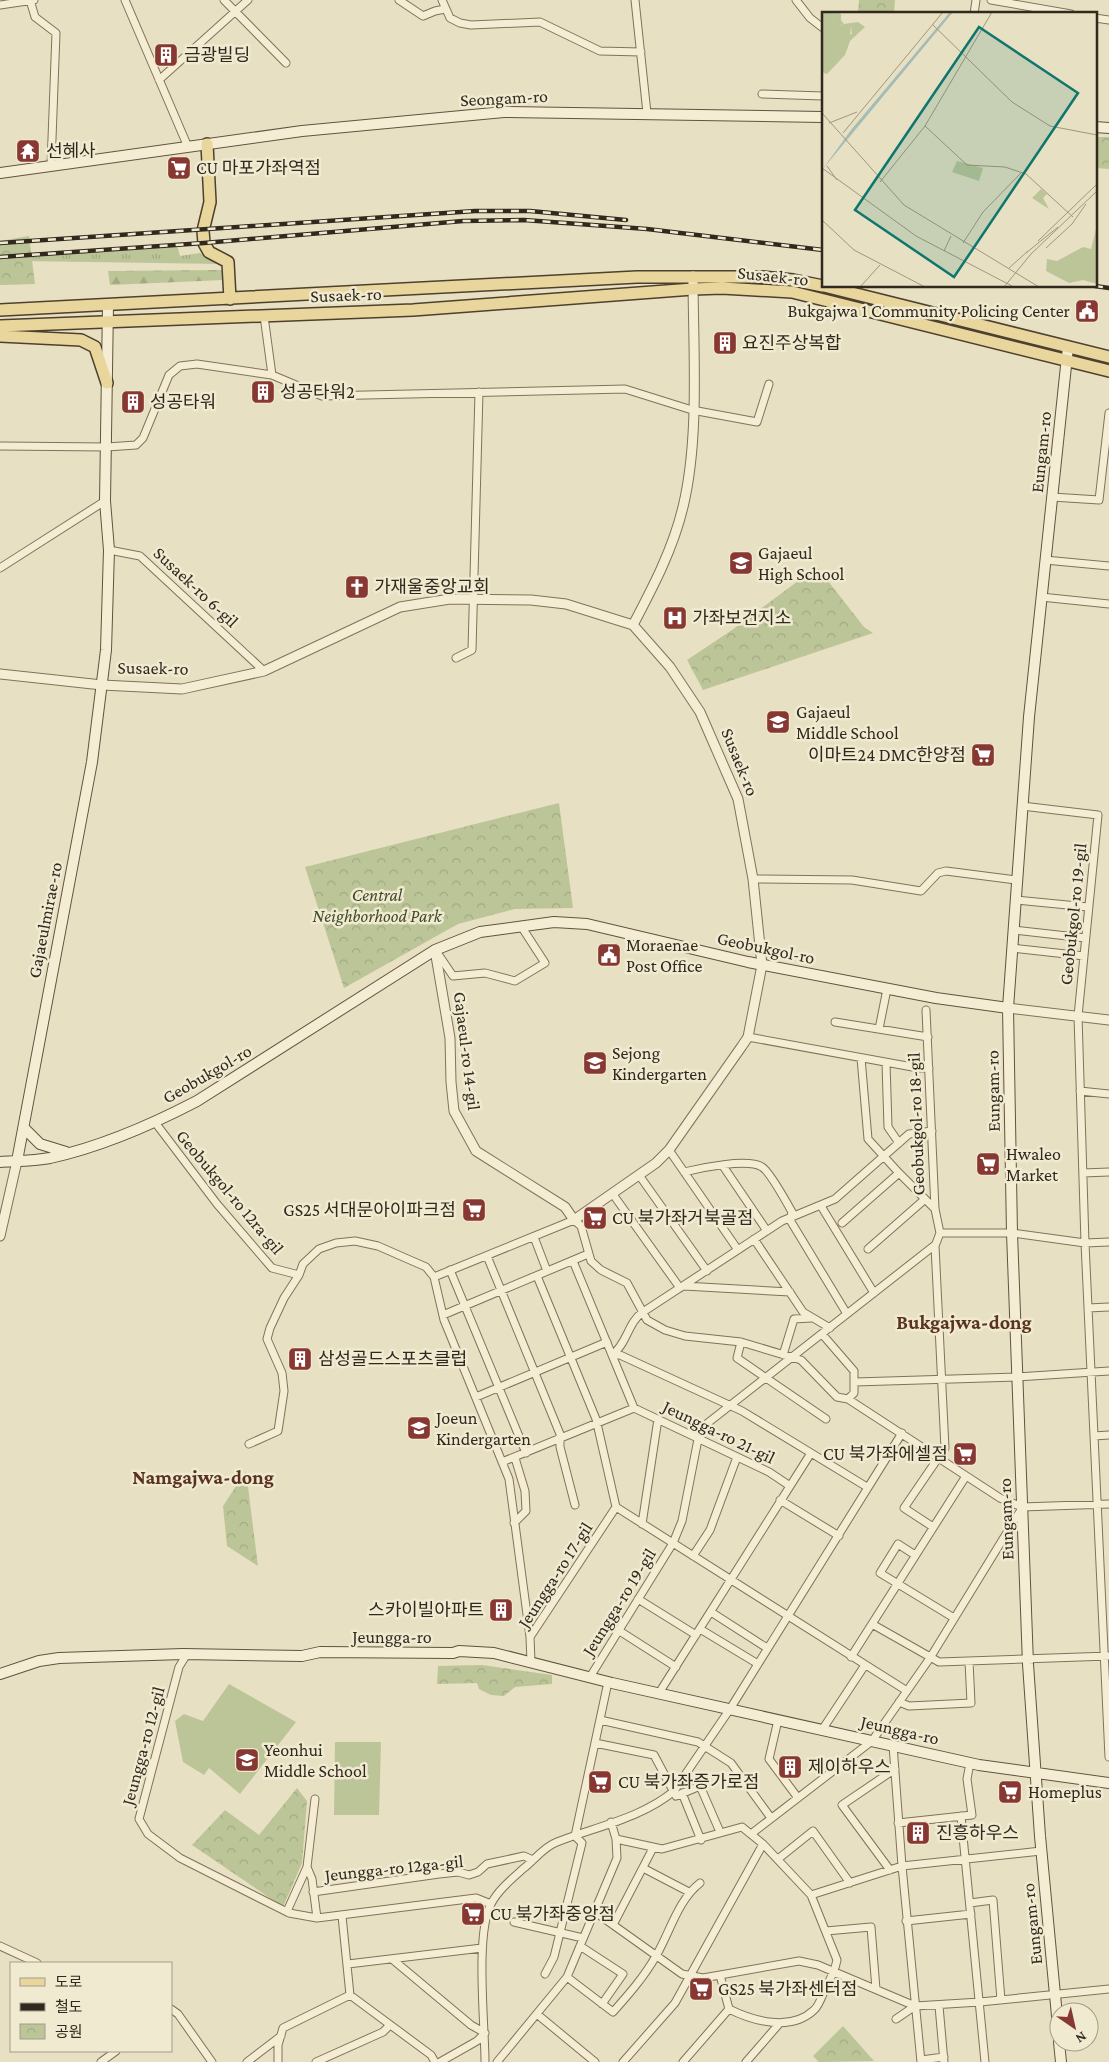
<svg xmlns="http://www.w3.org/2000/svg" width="1109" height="2062" font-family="'Crimson Pro','Noto Sans KR',serif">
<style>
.grass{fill:url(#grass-tufts)}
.forest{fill:url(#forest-firs)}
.park{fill:url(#park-crowns)}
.garden{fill:#bcc598}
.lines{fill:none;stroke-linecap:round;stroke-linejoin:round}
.minor-casing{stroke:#80725b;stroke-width:9}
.tertiary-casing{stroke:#80725b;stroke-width:11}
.secondary-casing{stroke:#61533f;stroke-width:12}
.primary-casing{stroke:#4e402f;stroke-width:14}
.minor{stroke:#f4edd4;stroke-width:7}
.tertiary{stroke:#f4edd4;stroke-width:9}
.secondary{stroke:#f4edd4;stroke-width:10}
.primary{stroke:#e8d69d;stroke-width:11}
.rail-casing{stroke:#31291e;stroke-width:4.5}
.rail{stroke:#f0ead1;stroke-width:2.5;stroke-dasharray:8;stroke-linecap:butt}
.labels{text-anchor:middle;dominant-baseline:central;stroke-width:5;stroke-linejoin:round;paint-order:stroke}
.poi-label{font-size:18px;fill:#31291e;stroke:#f0ead1;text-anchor:start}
.street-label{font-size:18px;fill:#31291e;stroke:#f0ead1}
.park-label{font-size:18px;font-style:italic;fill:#3f4b27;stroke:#f0ead1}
.quarter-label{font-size:20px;font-weight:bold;fill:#593222;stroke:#f0ead1}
.inset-road{fill:none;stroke:#9f9780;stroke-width:1}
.view{fill:#0f766e;fill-opacity:0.15;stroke:#0f766e;stroke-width:2.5}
.inset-edge{fill:none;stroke:#31291e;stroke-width:2.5}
</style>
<defs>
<pattern id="grass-tufts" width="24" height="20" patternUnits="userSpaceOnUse" patternTransform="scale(1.25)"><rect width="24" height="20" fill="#bcc598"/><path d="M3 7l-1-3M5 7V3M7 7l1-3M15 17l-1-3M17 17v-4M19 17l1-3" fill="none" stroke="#a2a983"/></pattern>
<pattern id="forest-firs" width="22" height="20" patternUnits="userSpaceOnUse" patternTransform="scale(1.25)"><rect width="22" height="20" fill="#bcc598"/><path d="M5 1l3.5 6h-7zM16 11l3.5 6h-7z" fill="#a2a983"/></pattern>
<pattern id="park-crowns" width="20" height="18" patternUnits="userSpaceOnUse" patternTransform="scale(1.25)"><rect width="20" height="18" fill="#bcc598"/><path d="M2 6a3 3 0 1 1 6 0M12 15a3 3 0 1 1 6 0" fill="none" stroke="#a2a983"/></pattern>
</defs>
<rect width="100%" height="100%" fill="#e8e0c2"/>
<path class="grass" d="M177,245l3,11 20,-3 23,11 -201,-3v-3z"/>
<path class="forest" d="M225,270l-1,10 -114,5 -2,-14z"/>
<path class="park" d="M859,0h36l-1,14h-36z
M1095,137h14v32l-14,-1z
M29,236l6,48 -35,1v-44z
M817,567l47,60 9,6 -170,57 -16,-30 45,-30z
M559,803l14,105 -58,1 -57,15 -114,64 -39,-121z
M246,1471l12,95 -31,-20 -4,-40z
M482,1665l70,10v9l-37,3 -11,9 -13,-1 -12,-6 -2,-6 -40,1 1,-18z
M297,1788l10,13 -5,62 -19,44 -91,-62 33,-35 34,25z
M843,2026l31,35 -55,1 -6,-6z"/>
<path class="garden" d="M229,1684l67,38 -56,72 -31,-26 -5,7 -21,-13 -8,-41 9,-7 19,7z
M335,1742h46l-2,73h-45z"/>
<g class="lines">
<defs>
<path id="minor" d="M30,0l5,17 21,16 -5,132
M125,0l63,147
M224,0l62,63
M399,0l24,16 12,-5 10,-2
M442,0l8,18 10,5 11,2 69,-3 60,29 41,1
M635,0l12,113
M796,0l14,18 13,10
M991,0l80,14
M0,5l34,-5
M974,14l2,-14
M1095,18l14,2
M159,80l89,-80
M762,94l61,2
M264,316l8,59
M0,446l107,1 29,-2 7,-7 26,-63 11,-9 17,-2 75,11 50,21 303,-7 67,21 65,12 12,-38
M1052,497l47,3 10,-87
M109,550l31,6 124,115
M1045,560l64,6
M0,568l105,-67
M1041,597l68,7
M456,658l16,-8 7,-258
M1022,806l76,9 -20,201 7,227 24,514
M753,879l99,1 69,11 17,-18 8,-2 70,9
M1015,900l73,7
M1013,930l72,8
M1012,948l72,8
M436,951l17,25 32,-3 30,8 30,-18 -24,-37
M926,1010l9,199 5,24 -5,13 10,202 -41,60 29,19
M835,1022l93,15
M879,1029l8,-40
M748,1037l170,31h11
M861,1058l7,81 31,34 36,36
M886,1063l2,64 11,16
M1080,1091l29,3
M154,1121l63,83 55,64 27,7
M669,1150l69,100
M723,1166l44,65
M684,1172c16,-4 64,-14 78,-5 7,4 25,36 30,45l-2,8 57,94
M1083,1173l26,-1
M639,1175l68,96
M612,1193l68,95
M821,1206l53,87
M842,1223l57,-50
M940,1233h72l73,10 24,-1
M534,1237l13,34
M754,1239l49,73 27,16
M868,1249l56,-49
M487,1256l73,178v13l15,58
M573,1261l61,147
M450,1270l76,183
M537,1276l59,143 20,88
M434,1277l140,-57 7,6 10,35 10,9 26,13 20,37 18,10 20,6 56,6 60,18 36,37 11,2 152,99 22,9 87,-3
M684,1286l106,6
M1088,1308l21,-1
M443,1315l145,-61
M822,1334l32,37v22l-6,6
M741,1342l-4,16 89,61
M612,1355c15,-11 16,-33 31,-43l139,-91 53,-22 74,-65 23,-3
M613,1355h7l122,56 125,76
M783,1355l11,-36 17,-1
M855,1382l162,-5 92,-6
M476,1397l131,-55
M634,1408l135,64 21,14
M1094,1436l15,-1
M249,1444l29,-13 6,-40 -2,-18 -15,-34 3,-11 14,-30 15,-23 4,-11 16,-15 17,-6 19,-2 23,5 48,21 8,10 10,43 65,159 21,158
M502,1462l132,-54
M780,1500l59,36
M514,1523l12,-12 -1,-20 -10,-33
M642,1524l16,-105
M915,1555l-17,-11 -18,29 74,45
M693,1556l17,-26 27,-73
M638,1599l58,36
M711,1612l56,36
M872,1624l67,38 170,-6
M700,1629l58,35
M618,1630l58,37
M187,1654l-8,13 -40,152 9,15 32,24 109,55 28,5 159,-20 15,6
M851,1657l115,-181
M531,1662l-1,-25 86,-130 291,184
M590,1677l83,-134 9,-22 18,-92 235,-184
M659,1693l152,-240
M899,1702l10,4 62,-3 -2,-42
M600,1720l98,22 33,21 40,55
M778,1720l-9,39 29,39
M822,1730l43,-65
M595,1743l59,12 22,41 24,-10 20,46
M893,1745l9,121 19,196
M682,1793l19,47
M961,1816l24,246
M898,1823l74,-8 -5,-36 3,-16
M751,1834l121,-93 58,-83 92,-150
M575,1836l33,-154
M616,1839l46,10 80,-22 21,17 48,51 26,65c-2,11 -7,20 -12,29 -3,7 -6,17 -11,21 -23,22 -61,11 -85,-1l-9,-34
M778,1859l35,-28 37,52
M307,1867l5,12 5,39
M643,1868l46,24
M890,1870l-48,-65 53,-36
M313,1892l126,-18 19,-2 11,3 9,-3 9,-8 37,-8 9,4
M811,1895l91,-29 139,-15
M970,1903l23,-3 8,100
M595,1912l87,62 21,4 96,-17 19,4 97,41 65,-4 129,-13
M289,1913l-1,-4 19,-42 8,-68
M906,1921l65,-7
M514,1922l69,16
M613,1925l40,-77
M826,1931l45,-4 5,62
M0,1946l37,17
M580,1946l43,28 -21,30
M392,1959l79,66 14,8 -8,8 -37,21
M348,1964l134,-16
M545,1974l9,-17 28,-114 -7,-7
M567,1977l46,35c16,-18 31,-35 43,-56 14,-24 22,-56 44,-73
M350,1995l81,60 4,7
M939,2006l5,56
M171,2009l7,5 34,48
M538,2015l57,47
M896,2019l19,-13
M921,2060l23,-3
M101,2062l15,-11
M247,2062l34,-26
M278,2062v-17l5,-17 67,-33 -8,-79
M316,2062l67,-30 7,-7
M485,2062c0,-37 -10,-128 6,-158 7,-14 22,-26 33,-36 10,-8 21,-22 33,-26 38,-15 85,-24 117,-51l56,-82 172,-276
M497,2062l70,-85 50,-119 -1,-19 -5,-17
M623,2062l52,-59 88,-159
M683,2062l46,-53
M746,2062l33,-38"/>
<path id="tertiary" d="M633,625c20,-38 40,-76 50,-118 17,-70 10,-160 10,-231
M0,674l102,11 80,4 82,-18 136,-64 50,-8 81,1 35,4 67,21 37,42 30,45 38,87 15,80 9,86 -14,72 -6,9 -73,104 -13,13 -82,57 -9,-13 -89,-56 -22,-40 -3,-29 -1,-44 -15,-88
M1008,1008l101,12
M0,1236l17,-75"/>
<path id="secondary" d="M1095,127l14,1
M0,173l302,-42 202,-19 319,5
M24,1128l16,16 26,8
M17,1161l75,-399 14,-112 3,-100 -4,-49 3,-196
M0,1162c16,-1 34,-1 50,-4 50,-11 101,-33 147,-57l238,-151 45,-18 74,-10 33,2 161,38 188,36 72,10
M0,1674l39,-13 20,-3 124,-4 119,2 18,-4 133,1 6,-2 35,2 118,30 367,82 130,18
M1059,2037l-19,-201 -12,-172 -16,-431 -4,-225 21,-291 39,-370
M1059,2042l2,20"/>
<path id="primary" d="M207,144l3,58 -7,29 1,12 5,9 19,10 2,37
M824,286l285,71
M0,310l637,-33h125l31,3 30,6
M0,326l413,-16 280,-21 29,-1 70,4 317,79
M0,336l81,4 14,7 12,36"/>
</defs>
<use href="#minor" class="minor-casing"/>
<use href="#tertiary" class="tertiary-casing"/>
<use href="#secondary" class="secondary-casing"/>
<use href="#primary" class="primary-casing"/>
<use href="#minor" class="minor"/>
<use href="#tertiary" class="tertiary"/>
<use href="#secondary" class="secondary"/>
<use href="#primary" class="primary"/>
<defs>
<path id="rail" d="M0,243l475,-32h55l96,9
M0,257l204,-14 259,-22 61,-1 123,9 176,21
M1095,286l14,2"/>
</defs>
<use href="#rail" class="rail-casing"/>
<use href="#rail" class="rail"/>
</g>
<defs>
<symbol id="building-square" viewBox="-11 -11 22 22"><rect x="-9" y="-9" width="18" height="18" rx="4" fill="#883832" stroke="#f0ead1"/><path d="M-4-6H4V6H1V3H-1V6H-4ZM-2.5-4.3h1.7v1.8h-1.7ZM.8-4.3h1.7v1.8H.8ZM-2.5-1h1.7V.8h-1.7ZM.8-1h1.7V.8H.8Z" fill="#fff"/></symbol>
<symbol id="temple-square" viewBox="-11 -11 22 22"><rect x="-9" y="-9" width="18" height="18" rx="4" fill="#883832" stroke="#f0ead1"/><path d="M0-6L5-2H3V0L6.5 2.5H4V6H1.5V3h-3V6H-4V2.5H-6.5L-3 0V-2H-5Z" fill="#fff"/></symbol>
<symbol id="supermarket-square" viewBox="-11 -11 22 22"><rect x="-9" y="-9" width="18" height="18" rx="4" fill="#883832" stroke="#f0ead1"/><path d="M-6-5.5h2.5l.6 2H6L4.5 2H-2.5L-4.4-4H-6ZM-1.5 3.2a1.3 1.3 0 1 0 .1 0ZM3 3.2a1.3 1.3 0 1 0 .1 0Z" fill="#fff"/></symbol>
<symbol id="civic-square" viewBox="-11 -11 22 22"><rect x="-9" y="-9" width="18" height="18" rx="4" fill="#883832" stroke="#f0ead1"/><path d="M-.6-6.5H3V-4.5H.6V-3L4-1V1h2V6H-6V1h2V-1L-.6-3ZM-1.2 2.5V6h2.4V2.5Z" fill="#fff"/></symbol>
<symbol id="school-square" viewBox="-11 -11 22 22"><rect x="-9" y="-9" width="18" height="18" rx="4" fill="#883832" stroke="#f0ead1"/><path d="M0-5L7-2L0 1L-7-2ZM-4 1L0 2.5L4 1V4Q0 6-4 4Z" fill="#fff"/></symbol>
<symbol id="church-square" viewBox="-11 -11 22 22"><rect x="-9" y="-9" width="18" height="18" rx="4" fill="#883832" stroke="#f0ead1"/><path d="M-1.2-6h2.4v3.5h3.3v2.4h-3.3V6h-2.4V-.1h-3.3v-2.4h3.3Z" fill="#fff"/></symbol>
<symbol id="hospital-square" viewBox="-11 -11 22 22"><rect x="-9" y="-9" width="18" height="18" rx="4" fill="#883832" stroke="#f0ead1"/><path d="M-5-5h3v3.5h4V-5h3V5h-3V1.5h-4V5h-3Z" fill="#fff"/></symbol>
</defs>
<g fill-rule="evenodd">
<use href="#building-square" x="152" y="41" width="28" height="28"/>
<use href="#temple-square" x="14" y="137" width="28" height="28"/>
<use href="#supermarket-square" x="165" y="154" width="28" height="28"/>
<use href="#civic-square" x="1073" y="297" width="28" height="28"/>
<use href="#building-square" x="711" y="329" width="28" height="28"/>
<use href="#building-square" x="249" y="378" width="28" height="28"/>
<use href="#building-square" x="119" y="388" width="28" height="28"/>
<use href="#school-square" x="727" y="549" width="28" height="28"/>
<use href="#church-square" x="343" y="573" width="28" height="28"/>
<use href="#hospital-square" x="661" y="604" width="28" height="28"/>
<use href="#school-square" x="764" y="708" width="28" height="28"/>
<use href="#supermarket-square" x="969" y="741" width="28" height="28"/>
<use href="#civic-square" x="595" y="941" width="28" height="28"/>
<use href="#school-square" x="581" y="1049" width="28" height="28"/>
<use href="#supermarket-square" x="974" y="1150" width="28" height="28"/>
<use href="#supermarket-square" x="460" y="1196" width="28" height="28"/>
<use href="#supermarket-square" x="581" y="1204" width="28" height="28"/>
<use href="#building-square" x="286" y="1345" width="28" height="28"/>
<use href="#school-square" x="405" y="1414" width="28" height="28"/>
<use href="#supermarket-square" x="951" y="1440" width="28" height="28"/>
<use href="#building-square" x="487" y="1596" width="28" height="28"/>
<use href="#school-square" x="233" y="1746" width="28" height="28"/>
<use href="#building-square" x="776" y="1753" width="28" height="28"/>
<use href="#supermarket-square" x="586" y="1768" width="28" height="28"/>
<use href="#supermarket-square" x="996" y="1778" width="28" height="28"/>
<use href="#building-square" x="904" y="1819" width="28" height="28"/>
<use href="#supermarket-square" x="459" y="1900" width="28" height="28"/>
<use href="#supermarket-square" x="687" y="1975" width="28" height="28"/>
</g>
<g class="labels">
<g class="poi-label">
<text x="184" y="55">금광빌딩</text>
<text x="46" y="151">선혜사</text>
<text x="196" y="168">CU 마포가좌역점</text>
<text x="1070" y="311" text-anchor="end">Bukgajwa 1 Community Policing Center</text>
<text x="742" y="343">요진주상복합</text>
<text x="280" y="392">성공타워2</text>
<text x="150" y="402">성공타워</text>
<text x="758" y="553">Gajaeul<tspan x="758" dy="21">High School</tspan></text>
<text x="374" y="587">가재울중앙교회</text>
<text x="692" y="618">가좌보건지소</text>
<text x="796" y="712">Gajaeul<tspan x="796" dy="21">Middle School</tspan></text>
<text x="966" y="755" text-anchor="end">이마트24 DMC한양점</text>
<text x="626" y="945">Moraenae<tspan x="626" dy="21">Post Office</tspan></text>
<text x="612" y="1053">Sejong<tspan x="612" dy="21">Kindergarten</tspan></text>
<text x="1006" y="1154">Hwaleo<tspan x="1006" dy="21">Market</tspan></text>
<text x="456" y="1210" text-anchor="end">GS25 서대문아이파크점</text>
<text x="612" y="1218">CU 북가좌거북골점</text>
<text x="318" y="1359">삼성골드스포츠클럽</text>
<text x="436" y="1418">Joeun<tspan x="436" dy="21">Kindergarten</tspan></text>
<text x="948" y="1454" text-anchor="end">CU 북가좌에셀점</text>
<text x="484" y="1610" text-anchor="end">스카이빌아파트</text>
<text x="264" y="1750">Yeonhui<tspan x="264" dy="21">Middle School</tspan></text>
<text x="808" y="1767">제이하우스</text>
<text x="618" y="1782">CU 북가좌증가로점</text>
<text x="1028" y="1792">Homeplus</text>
<text x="936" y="1833">진흥하우스</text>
<text x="490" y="1914">CU 북가좌중앙점</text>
<text x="718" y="1989">GS25 북가좌센터점</text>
</g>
<g class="street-label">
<text transform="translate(504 98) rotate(-3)">Seongam-ro</text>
<text transform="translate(773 276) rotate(6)">Susaek-ro</text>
<text transform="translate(346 295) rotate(-2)">Susaek-ro</text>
<text transform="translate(1041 452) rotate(-84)">Eungam-ro</text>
<text transform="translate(196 587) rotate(43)">Susaek-ro 6-gil</text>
<text transform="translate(153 668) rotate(1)">Susaek-ro</text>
<text transform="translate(740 762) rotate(68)">Susaek-ro</text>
<text transform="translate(1073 914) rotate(-84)">Geobukgol-ro 19-gil</text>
<text transform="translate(45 920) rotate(-79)">Gajaeulmirae-ro</text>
<text transform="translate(766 948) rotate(12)">Geobukgol-ro</text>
<text transform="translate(467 1051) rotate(83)">Gajaeul-ro 14-gil</text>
<text transform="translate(207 1074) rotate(-30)">Geobukgol-ro</text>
<text transform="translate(993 1091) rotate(-91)">Eungam-ro</text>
<text transform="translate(916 1124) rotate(-92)">Geobukgol-ro 18-gil</text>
<text transform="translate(230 1192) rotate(50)">Geobukgol-ro 12ra-gil</text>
<text transform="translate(719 1432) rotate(26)">Jeungga-ro 21-gil</text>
<text transform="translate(1006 1519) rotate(-92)">Eungam-ro</text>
<text transform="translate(555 1575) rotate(-57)">Jeungga-ro 17-gil</text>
<text transform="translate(619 1602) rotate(-58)">Jeungga-ro 19-gil</text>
<text x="392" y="1637">Jeungga-ro</text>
<text transform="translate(900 1730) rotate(13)">Jeungga-ro</text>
<text transform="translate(143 1746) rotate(-75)">Jeungga-ro 12-gil</text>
<text transform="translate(394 1868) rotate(-6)">Jeungga-ro 12ga-gil</text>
<text transform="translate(1032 1924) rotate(-96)">Eungam-ro</text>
</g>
<g class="park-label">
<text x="377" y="895">Central<tspan x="377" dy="21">Neighborhood Park</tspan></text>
</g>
<g class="quarter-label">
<text x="964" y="1322">Bukgajwa-dong</text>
<text x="203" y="1477">Namgajwa-dong</text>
</g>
</g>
<g transform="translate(822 12)">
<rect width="275" height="275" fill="#e8e0c2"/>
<path d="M0,0h14l-3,8 3,19 16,-5 -1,-8 -9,1 -2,-8 4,5 14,-2 7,5 -15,14 -5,14 -18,19 -5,-2zM275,213v59l-14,-4 -14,3 -23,-12 1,-12 10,2 26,-14 8,2z" fill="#bcc598"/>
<path d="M14,0l5,2v12h10l-1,11 -15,2 -2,-20zM135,149l26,7 -4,13 -27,-9zM219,177l6,5 -4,4 6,11 -17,-11z" fill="#bcc598"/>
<path d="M128,0h3l-131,158 29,-40z" fill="#a4bbb6"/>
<path class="inset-road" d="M111,13l79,77 38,24 47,9M0,101l82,92 135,82M7,111l28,-11M103,114l42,39 38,2 21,7 47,43M21,121l100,-121M5,154l10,14M0,156l94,68 96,50M58,170l45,-56 67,-114M0,208l32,30 71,37M216,229l59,-57M141,231l20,-31 39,-40M224,236l26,-24 14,-20M122,239l7,-15M204,241l32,-26M187,256l19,-17M38,275l20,-22M182,275l27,-33 66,-63"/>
<path class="view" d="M157,15l99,66 -124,184 -99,-67z"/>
<rect width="275" height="275" class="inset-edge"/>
</g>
<rect x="10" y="1962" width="162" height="90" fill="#f0ead1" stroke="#a49d89"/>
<rect x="20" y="1978" width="25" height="8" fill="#e8d69d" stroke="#a49d89"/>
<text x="55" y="1987" font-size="15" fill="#31291e">도로</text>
<rect x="20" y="2003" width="25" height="8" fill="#31291e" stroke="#a49d89"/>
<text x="55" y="2012" font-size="15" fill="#31291e">철도</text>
<rect x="20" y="2024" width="25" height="15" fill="url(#park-crowns)" stroke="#a49d89"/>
<text x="55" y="2037" font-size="15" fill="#31291e">공원</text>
<g transform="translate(1074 2027) rotate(146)"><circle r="24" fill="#f0ead1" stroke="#a49d89"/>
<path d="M0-4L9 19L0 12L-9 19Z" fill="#883832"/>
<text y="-8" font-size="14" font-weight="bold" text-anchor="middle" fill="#31291e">N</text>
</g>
</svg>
